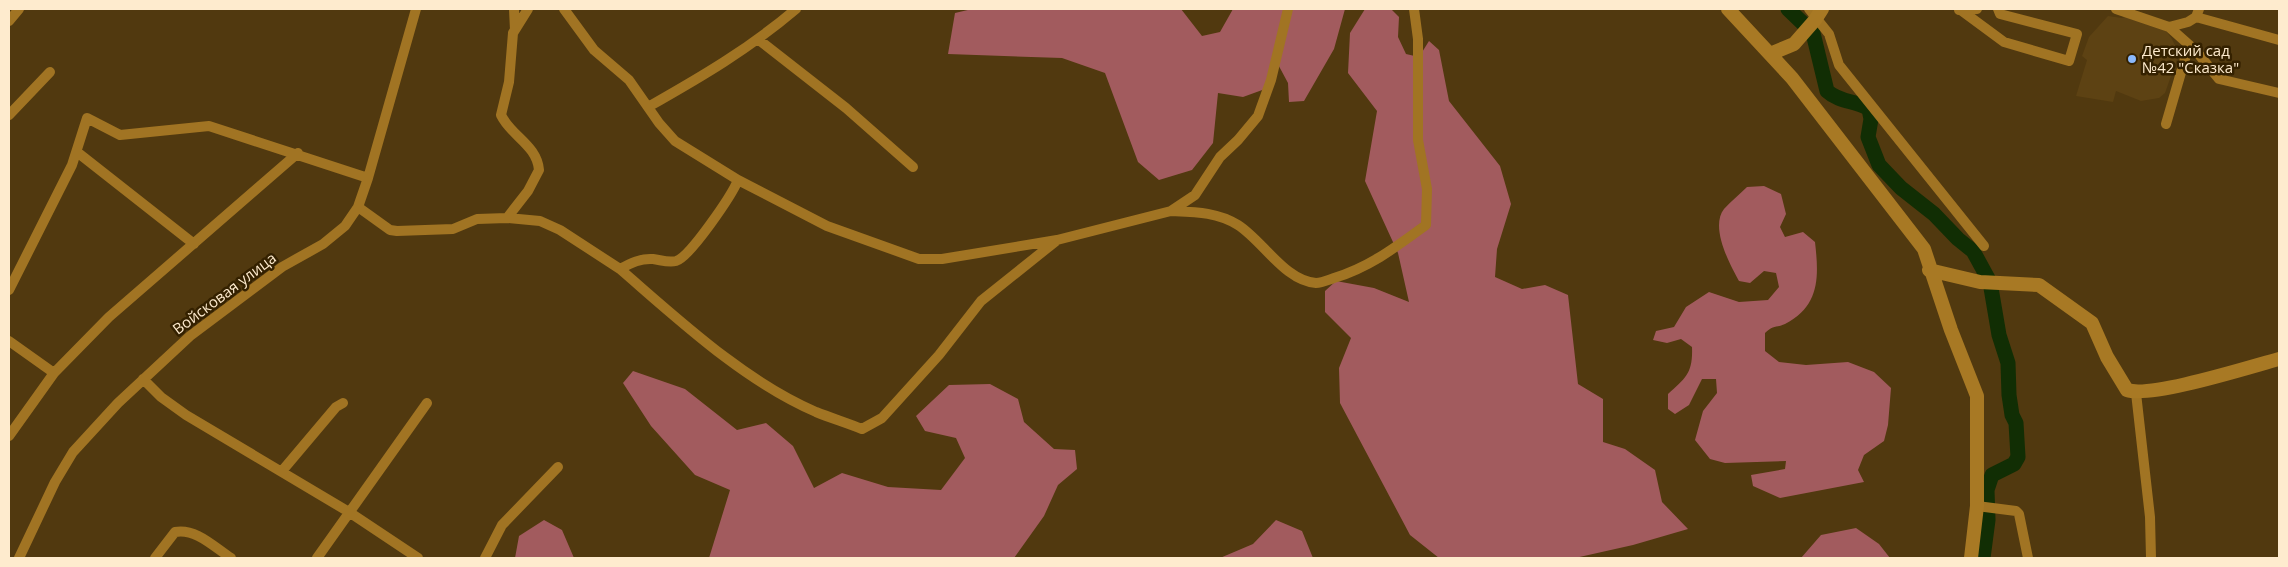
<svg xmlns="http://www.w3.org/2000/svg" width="2288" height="567" font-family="'Open Sans',sans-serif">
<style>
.built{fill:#5d4213}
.forest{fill:#a25b5e}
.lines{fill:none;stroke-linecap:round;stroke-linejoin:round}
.river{stroke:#112e04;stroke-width:15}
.street{stroke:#a17423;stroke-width:10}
.secondary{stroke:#a87924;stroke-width:14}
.poi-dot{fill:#8bb9fc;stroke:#342100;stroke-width:2}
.labels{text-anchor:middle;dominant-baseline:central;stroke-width:5;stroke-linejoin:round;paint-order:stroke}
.poi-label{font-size:15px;fill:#feebce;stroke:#342100;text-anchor:start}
.street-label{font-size:15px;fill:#feebce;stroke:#342100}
</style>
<rect width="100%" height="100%" fill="#51390f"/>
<path class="built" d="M2108,16l14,2 6,-2 38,15 6,8 6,13 -1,7 -12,34 -6,5 -18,3 -25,-10 -3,11 -37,-6 11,-36 -5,-4 7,-19z"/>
<path class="forest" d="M972,9h209l21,27 18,-4 13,-23h112l-11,40 -30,52 -15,1 -1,-19 -15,-28 -8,34 -22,8 -25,-4 -5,50 -21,27 -33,10 -21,-18 -33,-89 -43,-15 -114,-4 7,-41z
M1365,9h26l8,8 -1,20 8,17 13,3 10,-16 10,9 10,51 51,65 11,38 -14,45 -2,28 27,12 23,-4 23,10 10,89 25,15v43l22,7 30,21 7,32 26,27 -55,16 -58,13h-136l-29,-23 -70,-132 -1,-35 12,-30 -26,-26v-21l11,-10 38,7 35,14 -11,-49 -33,-72 12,-70 -29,-38 2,-40z
M1764,186l17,8 5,20 -6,13 5,10 18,-5 12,10c4,35 5,64 -30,82 -9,4 -12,1 -20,9v18l14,11 27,3 42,-3 26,10 17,16 -3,37 -4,16 -20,14 -6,15 6,12 -84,16 -27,-12 -2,-11 34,-6 1,-8 -61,2 -15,-4 -15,-19 8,-29 14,-18 -1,-14h-14l-13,26 -14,9 -7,-5v-15c18,-16 25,-21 24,-47l-11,-8 -14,4 -14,-3 3,-9 18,-4 12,-20 23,-15 30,10 29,-2 11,-13 -3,-14 -12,-2 -14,12 -11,-2c-10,-18 -29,-54 -15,-72 7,-8 16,-15 23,-22z
M633,371l52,18 52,41 29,-7 27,23 21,42 28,-15 46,14 53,3 24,-32 -9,-20 -31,-7 -9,-15 33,-31 41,-1 28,15 6,23 30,27 21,1 2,19 -19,16 -14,31 -30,42h-305l21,-68 -35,-15 -44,-49 -28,-43z
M544,520l18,10 12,28h-59l4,-22z
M1276,520l26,11 11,27h-93l33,-14z
M1856,528l23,16 11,14h-89l20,-23z"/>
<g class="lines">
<path class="river" d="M1788,9l25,24 14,58c13,12 29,9 42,18l2,10 -3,18 11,28 22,23 33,26 24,25 15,12 17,31 9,53 9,28 1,32 3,20 4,8 2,34 -4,7 -22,11 -5,15 1,30 -5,38"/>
<path class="street" d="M514,9l1,21
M1809,9l20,25 10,31 145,181
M2116,9l53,18 27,24 23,28 60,14
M1959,10l18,-1
M1962,11l42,31 65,19 8,-27 -77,-20 -2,-5
M2196,17l83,23
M9,21l10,-12
M2169,27l19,-5 8,-5 3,-8
M759,40l87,68 67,59
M648,107c53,-30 101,-58 148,-98
M9,115l41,-43
M2166,124l23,-79
M77,152l117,92
M738,180l89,46 92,33h23l115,-19 114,-29 24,-16 25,-38 18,-17 20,-24 13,-36 17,-71
M358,207l32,23 7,1 56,-2 24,-10 30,-1 21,-27 11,-21c-2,-25 -28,-34 -38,-55l8,-33 4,-49 15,-24
M1171,211c24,1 46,1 67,14 25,16 47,56 78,58 6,0 12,-3 18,-5 36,-11 62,-31 92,-53l1,-36 -9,-49v-101l-4,-30
M507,218l33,3 20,9 60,39c11,-6 21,-11 33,-10 8,1 15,4 23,2 14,-4 56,-66 62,-81l-63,-39 -16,-18 -30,-43 -35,-30 -30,-41
M620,269c59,51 124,112 196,143 15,6 31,11 46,17l20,-11 57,-63 42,-54 75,-60
M9,290l63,-125 15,-47 33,17 89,-9 159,52
M9,341l45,32
M143,379l18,18 25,18 163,97 69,46
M2136,393l14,124 1,41
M9,436l45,-63 55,-56 189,-164
M282,471l54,-64 7,-4
M1977,506l39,5 3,3 9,44
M19,558l36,-76 18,-30 45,-49 72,-67 92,-69 41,-23 22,-18 13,-19 10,-29 48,-169
M155,558l20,-26c21,-4 39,15 56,26
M317,558l110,-155
M485,558l17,-33 56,-58"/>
<path class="secondary" d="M1728,9l64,69 132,171 27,81 26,66v110l-6,52
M1770,54l24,-10 21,-24 7,-11
M1929,270l51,12 59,3 53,38 15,34 20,33c25,8 122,-23 152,-31"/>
</g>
<circle class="poi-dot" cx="2132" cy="59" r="5"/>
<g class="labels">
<g class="poi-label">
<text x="2142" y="50">Детский сад<tspan x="2142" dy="17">№42 "Сказка"</tspan></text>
</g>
<g class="street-label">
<text transform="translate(224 293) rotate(-37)">Войсковая улица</text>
</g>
</g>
<rect width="2288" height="567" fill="none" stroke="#feebce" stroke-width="20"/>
</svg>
